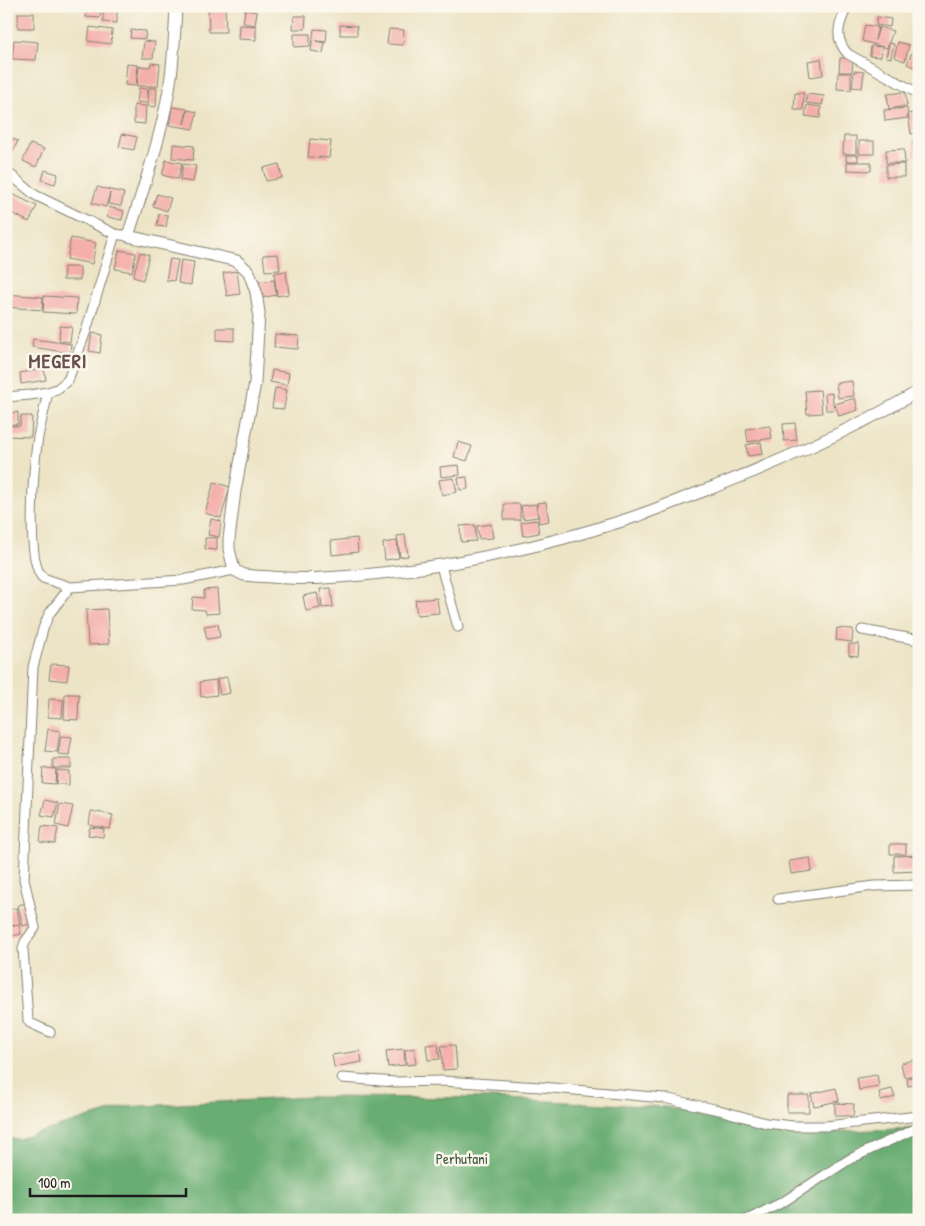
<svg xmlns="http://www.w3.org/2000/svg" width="925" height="1226" font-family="'Patrick Hand',sans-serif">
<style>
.forest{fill:#69ad72;stroke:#426447}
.building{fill:#f4afaa}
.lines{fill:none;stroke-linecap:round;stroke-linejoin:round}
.minor-casing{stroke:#848071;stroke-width:11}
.tertiary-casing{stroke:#848071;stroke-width:13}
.minor{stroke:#fff;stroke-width:9}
.tertiary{stroke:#fff;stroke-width:11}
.labels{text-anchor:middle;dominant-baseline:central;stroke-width:5;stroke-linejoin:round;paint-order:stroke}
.park-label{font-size:15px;fill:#405941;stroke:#fbf7ec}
.district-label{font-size:20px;font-weight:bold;letter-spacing:1px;fill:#684f4e;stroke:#fbf7ec}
</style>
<rect width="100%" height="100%" fill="#fbf7ec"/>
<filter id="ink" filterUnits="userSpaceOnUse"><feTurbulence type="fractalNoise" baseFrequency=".02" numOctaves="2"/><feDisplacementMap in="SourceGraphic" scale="10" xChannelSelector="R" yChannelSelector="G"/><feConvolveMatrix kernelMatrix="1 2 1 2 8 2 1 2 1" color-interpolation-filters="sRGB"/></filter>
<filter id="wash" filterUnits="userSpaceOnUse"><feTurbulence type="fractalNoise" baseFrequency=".0096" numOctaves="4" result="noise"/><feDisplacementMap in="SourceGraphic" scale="20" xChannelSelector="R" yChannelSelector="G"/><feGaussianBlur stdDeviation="1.12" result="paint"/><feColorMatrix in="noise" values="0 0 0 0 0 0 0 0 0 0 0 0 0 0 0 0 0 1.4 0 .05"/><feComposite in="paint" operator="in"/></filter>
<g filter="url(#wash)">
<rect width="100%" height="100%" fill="#ede4c6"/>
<path class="forest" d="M310,1097l178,1 178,9 116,27 137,-6v92h-913v-81h12l106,-32z"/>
<g id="blocks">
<path class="building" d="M87,6h14l-1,12 -14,-1z
M103,6h14v17l-14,-1z
M225,6l1,26h-17l-1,-25z
M245,10l12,2 -2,13 -12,-2z
M18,13h16v15h-16z
M294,16h12l-1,13h-12z
M877,17l14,2 -1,8 -14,-2z
M239,25l17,1v14l-18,-1z
M340,25l17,1v9h-17z
M865,25l13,2 -3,13 4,-13 14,4 -6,17 -25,-7z
M90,27l22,3 -1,14 -23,-3z
M314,29l13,1 -1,12 -10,-1 9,2 -2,10 -12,-2z
M389,29l15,1 -1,15 -16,-1z
M131,30l15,1 -1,8 -15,-1z
M294,34h16v12l-16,1z
M14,40l24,2 -2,18 -24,-1z
M144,41l11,1 -2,16h-11z
M898,42l11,3 -4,16 -11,-4z
M889,43l5,1 -3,14 -5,-1z
M871,46l11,1 -1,10 -11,-1z
M913,50l6,3 -1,16 -11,-5z
M840,58h13l-1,14h-13z
M821,59l2,16 -13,2 -2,-16z
M151,63l9,1 -2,22h-21l2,-20 11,1z
M127,64l11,1 -2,21 -11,-1z
M854,71l10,1 -2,16 -10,-1z
M838,73h13v17l-14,-1z
M139,88l9,1 -2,14 -9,-1z
M149,88h8l-1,19 -8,-1z
M905,92l2,14 -18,3 -2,-15z
M795,93h9l-1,17h-9z
M807,94l17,2 -2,9 -16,-2z
M134,105l12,1 -1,18 -11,-1z
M807,105l14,2 -1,11 -15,-2z
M172,107l15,2 -3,15 4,-14 9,2 -4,17 -24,-4z
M907,108l1,10 -23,3 -1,-11z
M919,112v21l-8,1 -3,-20z
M122,134l15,3 -3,13 -15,-3z
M6,136l12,5 -7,14 -5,-2z
M844,136h12v18h-13z
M310,139l21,2 -2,17 -21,-1z
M919,139v16l-5,1 -1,-16z
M859,141h15v13h-15z
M30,144l14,5 -8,18 -13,-6z
M173,144l21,2 -1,14 -21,-2z
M904,149l1,14h-19v-13z
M846,155h12v6h-12z
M166,160l16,3 -4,16 -16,-4z
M847,162h24v9l-24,-1z
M183,164l13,2 -3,16 -13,-2z
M279,164l3,14 -16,3 -3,-13z
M904,164v13h-18v-12z
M45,170l13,4 -3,10 -13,-4z
M97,187l27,6 -3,13 -13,-2 2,-11 -4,14 -14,-4z
M12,194l25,12 -8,16 -23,-12v-4z
M157,194l14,4 -4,13 -14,-5z
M109,207l15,4 -2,9 -15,-3z
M159,214l9,1 -2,12 -9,-1z
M71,238l25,5 -4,21 -25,-5z
M119,250l17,3 -4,19 -17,-3z
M140,252l9,3 -6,25 -10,-3z
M278,254l2,16 -15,1 -2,-16z
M170,259l8,1 -4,21 -8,-1z
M181,260l13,2 -3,23 -13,-2z
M64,267h16v13h-17z
M237,271l3,23 -13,2 -4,-23z
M286,271l3,23 -12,2 -3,-23z
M274,280l2,15 -15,3 -3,-16z
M6,294l37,3 -1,13 -36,-3z
M44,296l33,2 -1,16 -33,-2z
M60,326l12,1 -2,15 -11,-1z
M217,328h17v13l-17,-1z
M92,333l10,2 -2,18 -11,-2z
M275,334l24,2 -1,13 -24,-2z
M33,339l38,5 -1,9 -38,-6z
M44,369l2,11 -25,4 -1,-11z
M272,370l17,3 -2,12 -17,-3z
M852,381l2,15 -16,2 -2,-15z
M275,388l12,2 -3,19 -12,-1z
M820,390l2,23 -15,1 -2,-23z
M832,393l2,17h-8l-1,-16z
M855,398l3,12 -19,6 -4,-12z
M18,412v12l-11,1 -1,-12z
M21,416h11l-1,21 -25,-1v-10h14z
M795,423l2,17 -13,1 -1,-17z
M770,426l2,12 -24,4 -2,-13z
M458,442l14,4 -5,15 -13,-4z
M761,442l2,12 -15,2 -2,-11z
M459,465l1,10 -19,2 -1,-10z
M467,477l1,12 -8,1 -2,-12z
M454,478l3,14 -15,3 -3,-15z
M214,482l16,5 -9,31 -16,-5z
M546,502l3,19 -10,2 -2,-20z
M504,504h16v16h-16z
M536,504l2,13 -15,2 -2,-13z
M211,519l10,2 -2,16 -11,-2z
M537,520l2,13 -16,3 -2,-14z
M491,524l2,14 -14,1 -2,-13z
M475,525l1,16 -15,1 -1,-16z
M405,535l3,21 -8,1 -3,-21z
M205,538h12v12l-12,-1z
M357,538l1,14 -26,3 -1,-14z
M397,541l2,17 -14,2 -2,-17z
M331,588l2,19 -11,1 -2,-19z
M217,589l2,24 -13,1 -1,-4 -13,-1 1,-12 11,1v-8z
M317,593l3,15 -14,3 -3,-15z
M437,598l2,15 -22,2 -2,-15z
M107,609l2,35 -21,1 -2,-35z
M218,624l2,13 -13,2 -3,-13z
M837,628l16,1 -1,13 -16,-2z
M849,644h10l-1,12 -9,-1z
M51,664l18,1 -2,16 -18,-2z
M227,677l3,16 -10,2 -3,-16z
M216,680l1,15 -16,2 -1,-15z
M65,694h14l-1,26 -14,-1z
M49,699l14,1 -1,18 -14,-1z
M48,729l12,2 -3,21 -12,-1z
M61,736l11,1 -3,18 -11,-1z
M53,759h18v9h-18z
M43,768l13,1 -1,15 -13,-1z
M57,770l12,1v14l-13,-1z
M45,800l13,3 -4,14 -13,-2z
M60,804l13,2 -5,22 -12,-3z
M91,811l22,4 -3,14 -21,-4z
M42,826l16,2 -3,16 -15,-2z
M90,827l14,2 -1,8 -15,-2z
M890,844h16v10h-16z
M919,855v16l-25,1v-16z
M810,858l2,13 -21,3 -2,-13z
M27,903l5,20 -9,3 -5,-21z
M17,908l3,16 -11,2 10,-1 2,9 -13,3 -2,-27z
M438,1044l2,15 -12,1 -2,-15z
M455,1045l2,24 -14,1 -2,-24z
M414,1048l2,16 -9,1 -2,-15z
M404,1049l1,16 -17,2 -2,-16z
M360,1051l2,11 -28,5 -2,-12z
M919,1059v15l-15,3 -3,-14z
M877,1075l2,12 -20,3 -2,-12z
M917,1076l1,8 -10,2 -1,-8z
M836,1088l3,13 -25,5 -3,-12z
M892,1089l3,8 -14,4 -2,-9z
M787,1095h22v17h-22z
M835,1103l19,1 -1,12h-18z"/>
</g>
</g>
<g filter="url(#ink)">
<use href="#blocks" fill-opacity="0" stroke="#848071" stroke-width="1"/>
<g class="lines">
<defs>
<path id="minor" d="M847,6c-8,18 -14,32 1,48l71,40
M6,171l29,24 80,39 13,2
M48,392c-3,15 -7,30 -10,45 -4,26 -13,125 5,141l27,9
M6,397l24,-2 18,-3 9,-3 11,-9 18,-49 29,-97
M441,566l17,61
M862,630l57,10
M778,899l96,-13 45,-1
M50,1032l-20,-9 -2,-3 -5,-72 2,-6 10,-14 -11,-49 9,-212 10,-38 6,-15 21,-27 113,-7 51,-10
M342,1078l53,4 47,-1 99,6 123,11 55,12 47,13 27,3h33l93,-10
M747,1220l36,-18 67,-43 69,-32"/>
<path id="tertiary" d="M176,6c-1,23 -2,47 -5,70 -7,54 -26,107 -43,160l109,25 12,11 7,20 3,21 -4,70 -20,108 -6,48v10l5,21 10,5 11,1c22,1 45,4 68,2 101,-6 202,-26 299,-57 31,-10 61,-23 92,-34 70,-27 140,-58 205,-96"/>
</defs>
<use href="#minor" class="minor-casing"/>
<use href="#tertiary" class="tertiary-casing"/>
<use href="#minor" class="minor"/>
<use href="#tertiary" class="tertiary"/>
</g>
</g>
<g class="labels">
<g class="park-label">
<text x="462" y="1158">Perhutani</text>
</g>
<g class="district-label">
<text x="58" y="360">MEGERI</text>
</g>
</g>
<rect width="925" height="1226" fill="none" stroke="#fbf7ec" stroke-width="25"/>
<path d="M30 1188v8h156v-8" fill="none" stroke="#1c1c1c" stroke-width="2.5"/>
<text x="38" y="1188" font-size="15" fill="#1c1c1c" stroke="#fbf7ec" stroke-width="4" paint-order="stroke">100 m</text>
</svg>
